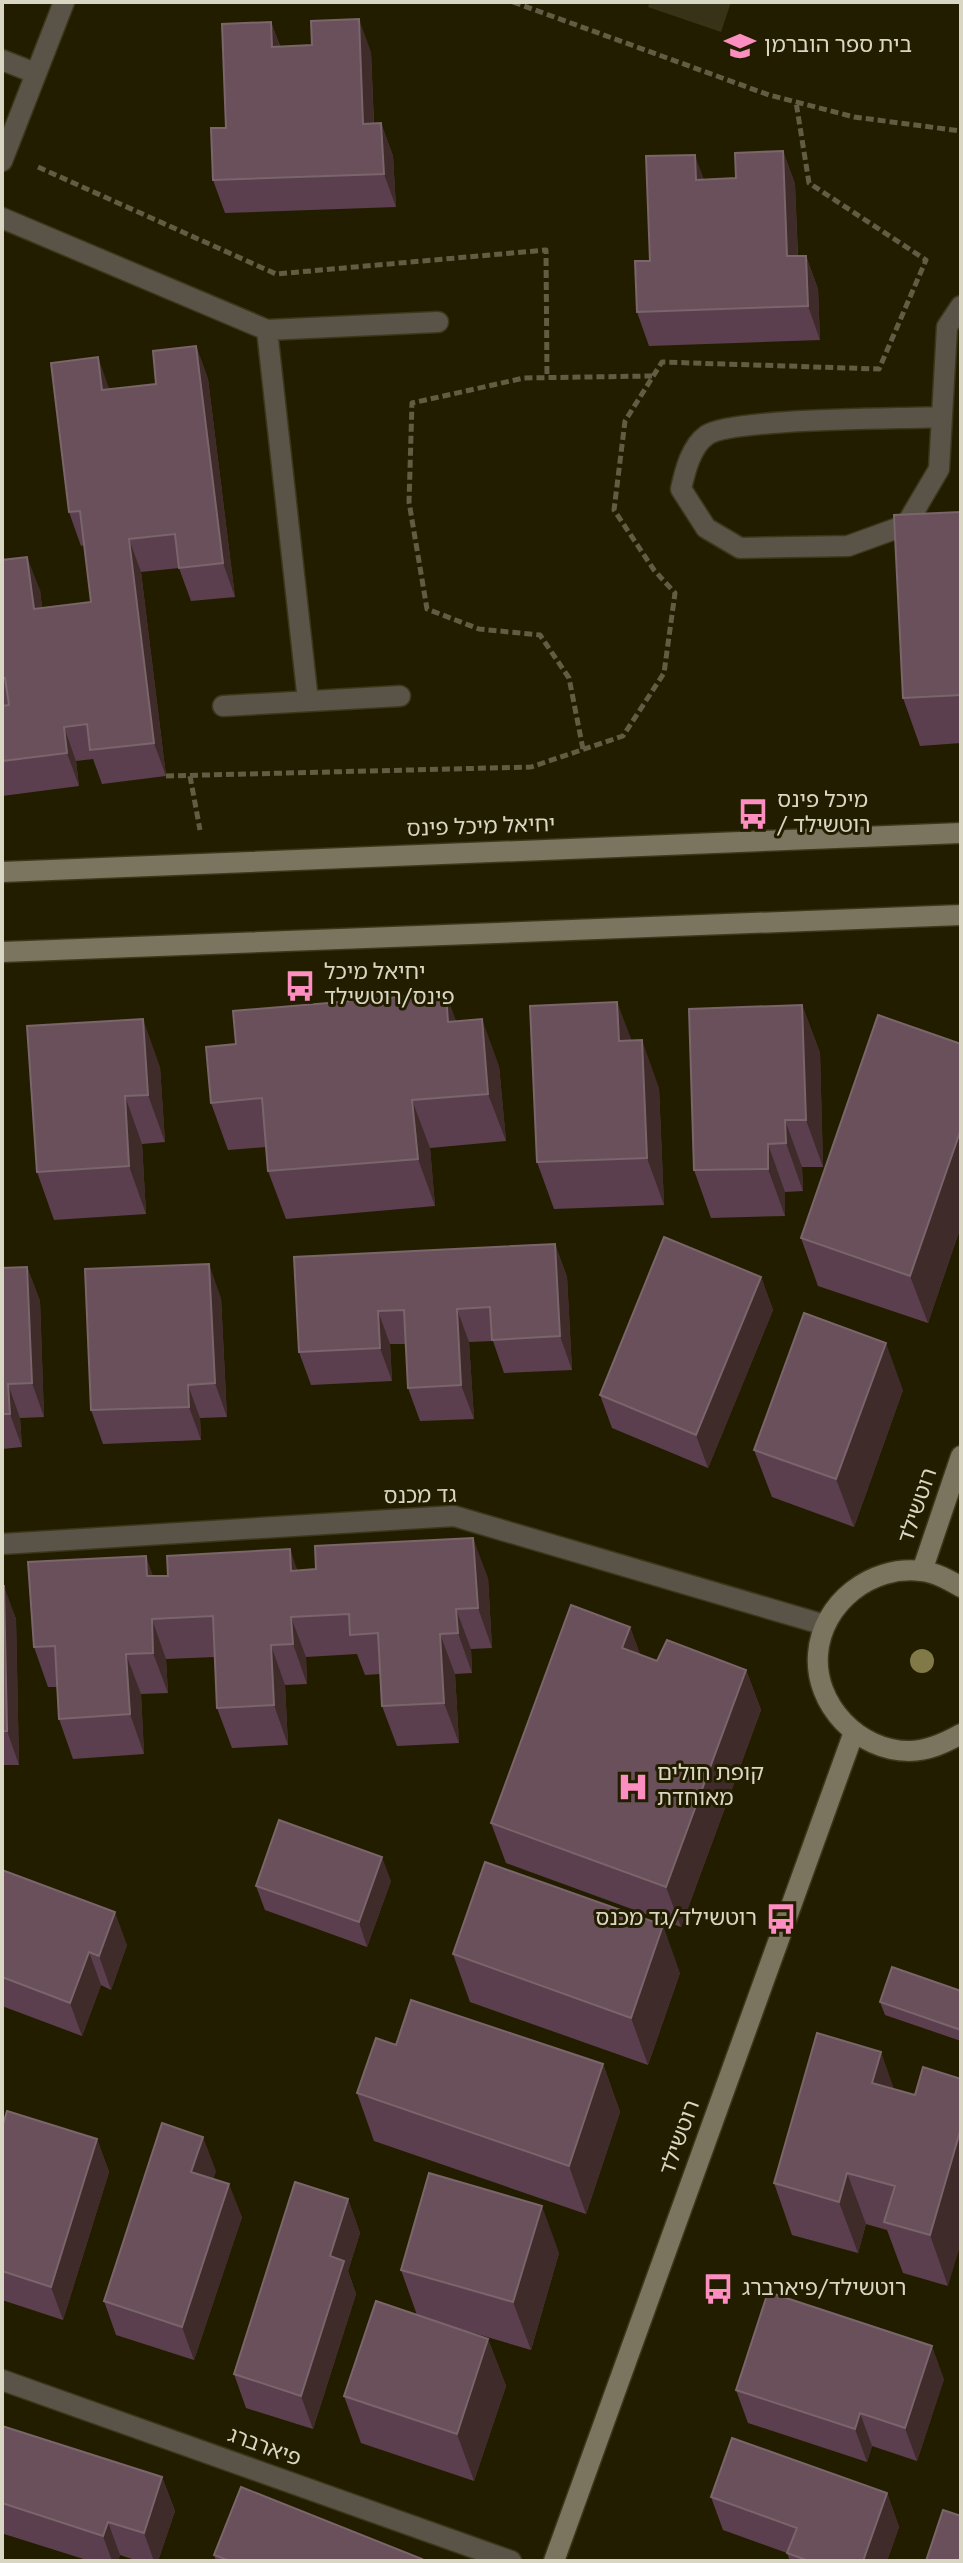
<svg xmlns="http://www.w3.org/2000/svg" width="963" height="2563" font-family="Overpass,'Noto Sans Hebrew',sans-serif">
<style>
.grass{fill:#383318}
.lines{fill:none;stroke-linecap:round;stroke-linejoin:round}
.lane-casing{stroke:#3c371b;stroke-width:23}
.street-casing{stroke:#3c371b;stroke-width:23}
.secondary-casing{stroke:#3c371b;stroke-width:23}
.path{stroke:#615c43;stroke-width:5;stroke-dasharray:8 4;stroke-linecap:butt}
.lane{stroke:#595447;stroke-width:20}
.street{stroke:#595447;stroke-width:20}
.secondary{stroke:#7b745e;stroke-width:20}
.tree{fill:#827948}
.wall{fill:#5b3f4e}
.shaded-wall{fill:#3f2b29}
.building{fill:#69505b;stroke:#7a656b;stroke-width:2}
.labels{text-anchor:middle;dominant-baseline:central;stroke-width:6;stroke-linejoin:round;paint-order:stroke}
.poi-label{font-size:22px;fill:#d9d6c4;stroke:#231d00;text-anchor:start}
.street-label{font-size:22px;fill:#d9d6c4;stroke:#231d00}
</style>
<rect width="100%" height="100%" fill="#231d00"/>
<path class="grass" d="M650,2h81l-10,30 -73,-25z"/>
<g class="lines">
<defs>
<path id="lane" d="M2,218l265,112 41,371
M267,330l171,-8
M940,417c-39,2 -208,1 -233,18 -16,11 -22,36 -26,54l25,39 34,20 108,-2 58,-21 33,-56 8,-142 14,-21
M223,706l177,-10"/>
<path id="street" d="M2,60l33,13
M2,161l62,-159
M2,1544l452,-28 371,109
M2,2380l509,181"/>
<path id="secondary" d="M2,872l959,-39
M2,952l959,-37
M922,1571l39,-115
M961,1587c-12,-7 -26,-15 -40,-16 -50,-6 -99,32 -103,83 -4,51 41,97 91,97 19,0 36,-8 52,-17
M554,2561l300,-829"/>
</defs>
<use href="#lane" class="lane-casing"/>
<use href="#street" class="street-casing"/>
<use href="#secondary" class="secondary-casing"/>
<path class="path" d="M513,2l256,93 85,22 107,14
M38,167l238,107 270,-24 1,128
M583,749l-14,-71 -29,-43 -61,-6 -52,-20 -18,-107 3,-99 112,-25 128,-2
M166,776l365,-9 92,-31 41,-63 11,-80 -21,-23 -40,-60 11,-89 37,-59 217,7 47,-109 -117,-77 -13,-81
M190,776l10,54"/>
<use href="#lane" class="lane"/>
<use href="#street" class="street"/>
<use href="#secondary" class="secondary"/>
</g>
<circle class="tree" cx="922" cy="1661" r="12"/>
<path class="wall" d="M271,22l9,24 91,6 3,71h7l12,33 3,51 -171,6 -12,-33 13,-52z
M783,151l12,33 3,72h8l12,33 2,51 -171,6 -12,-34 13,-51 54,-82 32,-1z
M196,346l12,33 27,218 -44,4 -12,-33 -38,4 25,204 -64,8 -9,-25 -17,2 3,25 -77,10v-236l38,30 2,18 49,-6 -7,-57 -3,1 -12,-34 40,-123 47,-5z
M961,516v227l-41,3 -17,-48z
M802,1005l18,48 3,114h-21l1,24 -18,1v24l-74,2 -17,-48z
M456,1021l43,45 7,75 -76,7 5,58 -149,13 -18,-48 -2,-24 -38,3 -17,-47z
M631,1040l28,48 5,117 -110,4 -17,-47z
M961,1044v182l-33,97 -110,-37 -17,-48z
M160,1067l5,75 -23,2 4,70 -92,6 -17,-48z
M555,1244l12,33 5,93 -68,3 -11,-32 -24,1 5,77 -54,2 -12,-33 -2,-44h-16l2,37 -81,4 -12,-33 -5,-95z
M27,1267l13,34 4,116 -24,1 2,29 -20,2v-181z
M761,1277l12,33 -65,158 -96,-40 -12,-33z
M221,1298l6,119 -27,1 1,22 -98,4 -12,-34z
M903,1390l-49,137 -82,-30 -18,-47z
M298,1570l190,8 4,70 -21,1 1,24 -17,1 4,69 -62,3 -15,-40 -2,-32 -15,1 -8,-21 -51,3 1,27 -22,1 3,60 -56,3 -15,-40 -2,-51 -49,2 2,34 -27,1 3,60 -71,5 -14,-40 -2,-32h-9l-14,-40 119,-71z
M2,1586l14,33 3,146h-17z
M630,1627l10,28 17,6 89,9 15,40 -80,217 -175,-64 -15,-40z
M2,1870l125,75 -16,45 -10,-5 -19,51 -80,-30z
M391,1881l-24,66 -102,-37 -9,-24z
M453,1954l227,19 -32,92 -178,-63z
M961,1991v50l-76,-26 -5,-13z
M396,2045l207,19 17,48 -34,102 -212,-73 -17,-48z
M881,2052l67,234 -45,-13 -16,-43 -21,-6 -8,29 -66,-18 -18,-52z
M2,2128l95,11 12,33 -46,148 -61,-20z
M216,2171l-3,8 29,38 -48,143 -78,-25 -12,-34z
M348,2199l12,34 -12,38 8,23 -43,135 -67,-21 -12,-34z
M559,2253l-28,97 -71,-21 28,10 18,47 -32,95 -113,-38 -17,-47 73,-81 -16,-45z
M944,2379l-27,82 -45,-15 -5,16 -119,-39 -12,-33z
M2,2426l160,51 13,34 -17,50h-20l-18,-6 -2,6h-28l-86,-27 -2,-7z
M887,2493l12,34 -12,34h-97l-3,-8 -64,-23 -12,-33z
M214,2555l209,6h-207z"/>
<path class="shaded-wall" d="M359,19l12,33 4,105 -12,-33z
M271,22l12,34 -11,-9z
M381,123l12,33 3,51 -12,-33z
M783,151l12,33 4,106 -12,-34z
M695,155l12,33 -11,-8z
M806,256l12,33 2,51 -12,-34z
M196,346l12,33 27,218 -12,-34z
M98,357l12,34 -8,-1z
M129,539l12,33 25,204 -12,-33z
M27,557l13,33 6,52 -12,-33z
M64,727l12,34 3,25 -12,-33z
M446,993l17,47 -15,-18z
M617,1002l18,47 -16,-8z
M802,1005l18,48 3,114 -17,-47z
M143,1019l17,48 5,75 -17,-47z
M482,1019l17,47 7,75 -18,-47z
M642,1040l17,48 5,117 -17,-47z
M125,1096l17,48 4,70 -17,-48z
M412,1100l18,48 5,58 -17,-47z
M785,1120l17,47 1,24 -17,-48z
M961,1129v97l-33,97 -18,-47z
M768,1144l17,48v24l-17,-47z
M555,1244l12,33 5,93 -12,-34z
M209,1264l12,34 6,119 -12,-34z
M27,1267l13,34 4,116 -12,-34z
M761,1277l12,33 -65,158 -12,-33z
M457,1309l12,33 5,77 -13,-34z
M378,1311l12,33 2,37 -12,-33z
M886,1343l17,47 -49,137 -18,-48z
M8,1384l12,34 2,29 -12,-33z
M188,1385l12,33 1,22 -12,-33z
M473,1538l15,40 4,70 -14,-40z
M290,1549l14,40 -13,-18z
M146,1556l14,40 -13,-20z
M4,1586l12,33 3,146 -12,-34z
M456,1609l15,40 1,24 -14,-40z
M291,1617l15,40 1,27 -14,-40z
M152,1619l14,40 2,34 -15,-40z
M630,1627l15,40 -23,-19z
M440,1634l15,40 4,69 -15,-40z
M271,1645l14,40 3,60 -14,-40z
M126,1654l15,40 3,60 -14,-40z
M746,1670l15,40 -80,217 -15,-40z
M382,1857l9,24 -24,66 -8,-25z
M115,1912l12,33 -16,45 -12,-34z
M663,1925l17,48 -32,92 -17,-47z
M89,1952l12,33 -19,51 -12,-33z
M881,2052l18,51 -27,-20z
M603,2064l17,48 -34,102 -17,-48z
M961,2128v115l-13,43 -18,-51z
M203,2137l13,34 -12,34 -13,-33z
M97,2139l12,33 -46,148 -12,-33z
M847,2173l19,51 -8,29 -19,-51z
M229,2184l13,33 -48,143 -12,-33z
M348,2199l12,34 -12,38 8,23 -43,135 -12,-33 29,-140z
M542,2206l17,47 -28,97 -18,-48z
M488,2339l18,47 -32,95 -17,-47z
M932,2346l12,33 -27,82 -12,-33z
M860,2413l12,33 -5,16 -12,-33z
M162,2477l13,34 -17,50h-4l-10,-28z
M887,2493l12,34 -12,34h-24z
M108,2522l12,33 -2,6h-6l-9,-25z"/>
<path class="building" d="M359,19l4,105 18,-1 3,51 -171,6 -2,-52h15l-4,-104 49,-2 1,25 40,-2 -1,-24z
M783,151l4,105h19l2,50 -171,6 -2,-51h15l-4,-105 49,-1 1,25 40,-2 -1,-25z
M196,346l27,217 -44,5 -4,-34 -46,5 25,204 -64,7 -3,-26 -23,3 3,26 -65,8v-55l7,-1 -4,-27h-3v-118l25,-3 7,52 57,-7 -11,-91 -11,1 -18,-149 47,-6 4,33 54,-6 -3,-33z
M960,512l1,29v154l-58,3 -9,-183z
M446,993l2,29 34,-3 6,75 -76,6 6,59 -150,12 -6,-73 -51,5 -5,-56 30,-3 -3,-33z
M617,1002l2,39 23,-1 5,118 -110,4 -7,-156z
M802,1005l4,115h-21l1,23 -18,1v25l-74,1 -5,-161z
M878,1015l83,29v85l-51,147 -109,-38z
M143,1019l5,76 -23,1 4,70 -92,6 -10,-146z
M664,1237l97,40 -65,158 -96,-40z
M555,1244l5,92 -68,4 -2,-33 -33,2 4,76 -53,3 -4,-78 -26,1 2,37 -81,4 -5,-95z
M209,1264l6,119 -27,2 1,22 -98,3 -6,-141z
M27,1267l5,116 -24,1 2,30h-8v-146z
M804,1313l82,30 -50,136 -82,-29z
M473,1538l5,70 -22,1 2,24 -18,1 4,69 -62,3 -4,-73 -28,2 -1,-21 -58,3 2,27 -22,1 3,60 -57,3 -4,-92 -61,3 1,34 -27,1 4,60 -71,5 -4,-73 -21,1 -6,-85 118,-6 1,20h21l-1,-20 123,-7 1,22 25,-2 -1,-23z
M2,1586h2l3,145h-5z
M571,1605l59,22 -8,21 35,13 10,-21 79,30 -80,217 -175,-64z
M279,1820l103,37 -23,65 -103,-36z
M485,1862l178,63 -32,93 -178,-64z
M2,1870l113,42 -16,44 -10,-4 -19,51 -68,-26z
M892,1967l69,24v39l-81,-28z
M411,2000l192,64 -34,102 -212,-73 19,-55 20,7z
M817,2033l64,19 -9,31 43,12 8,-28 38,12v49l-31,107 -46,-13 11,-36 -48,-13 -8,29 -65,-19z
M7,2111l90,28 -46,148 -49,-16v-143z
M162,2123l41,14 -12,35 38,12 -47,143 -78,-26z
M429,2173l113,33 -29,96 -112,-32z
M295,2182l53,17 -18,57 14,5 -43,135 -67,-22z
M768,2292l164,54 -27,82 -45,-15 -5,16 -119,-39z
M376,2301l112,38 -31,95 -113,-38z
M2,2426l160,51 -18,56 -36,-11 -5,14 -101,-33z
M732,2438l155,55 -24,68h-54l-22,-8 10,-25 -86,-31z
M241,2487l181,72 -1,2h-191l-16,-6z
M943,2510l18,6v45h-35z"/>
<defs>
<symbol id="school-bare" viewBox="-9 -9 18 18"><path d="M0-5L7-2L0 1L-7-2ZM-4 1L0 2.5L4 1V4Q0 6-4 4Z" fill="#fd8ec0" stroke="#231d00" stroke-width="2.5" paint-order="stroke"/></symbol>
<symbol id="bus-bare" viewBox="-9 -9 18 18"><path d="M-5-6H5V4H4V6H2V4H-2V6H-4V4H-5ZM-3.5-4V0h7V-4ZM-3.5 1.2v1.5H-2V1.2ZM2 1.2v1.5H3.5V1.2Z" fill="#fd8ec0" stroke="#231d00" stroke-width="2.5" paint-order="stroke"/></symbol>
<symbol id="hospital-bare" viewBox="-9 -9 18 18"><path d="M-5-5h3v3.5h4V-5h3V5h-3V1.5h-4V5h-3Z" fill="#fd8ec0" stroke="#231d00" stroke-width="2.5" paint-order="stroke"/></symbol>
</defs>
<g fill-rule="evenodd">
<use href="#school-bare" x="718" y="24" width="44" height="44"/>
<use href="#bus-bare" x="731" y="792" width="44" height="44"/>
<use href="#bus-bare" x="278" y="964" width="44" height="44"/>
<use href="#hospital-bare" x="611" y="1765" width="44" height="44"/>
<use href="#bus-bare" x="759" y="1897" width="44" height="44"/>
<use href="#bus-bare" x="696" y="2267" width="44" height="44"/>
</g>
<g class="labels">
<g class="poi-label">
<text x="764" y="46">בית ספר הוברמן</text>
<text x="777" y="801">מיכל פינס<tspan x="777" dy="25">/ רוטשילד</tspan></text>
<text x="324" y="973">יחיאל מיכל<tspan x="324" dy="25">פינס/רוטשילד</tspan></text>
<text x="657" y="1774">קופת חולים<tspan x="657" dy="25">מאוחדת</tspan></text>
<text x="757" y="1919" text-anchor="end">רוטשילד/גד מכנס</text>
<text x="742" y="2289">רוטשילד/פיארברג</text>
</g>
<g class="street-label">
<text transform="translate(481 828) rotate(-2)">יחיאל מיכל פינס</text>
<text transform="translate(420 1497) rotate(-1)">גד מכנס</text>
<text transform="translate(919 1506) rotate(-71)">רוטשילד</text>
<text transform="translate(681 2138) rotate(-70)">רוטשילד</text>
<text transform="translate(264 2448) rotate(20)">פיארברג</text>
</g>
</g>
<rect width="963" height="2563" fill="none" stroke="#d9d6c4" stroke-width="8"/>
</svg>
